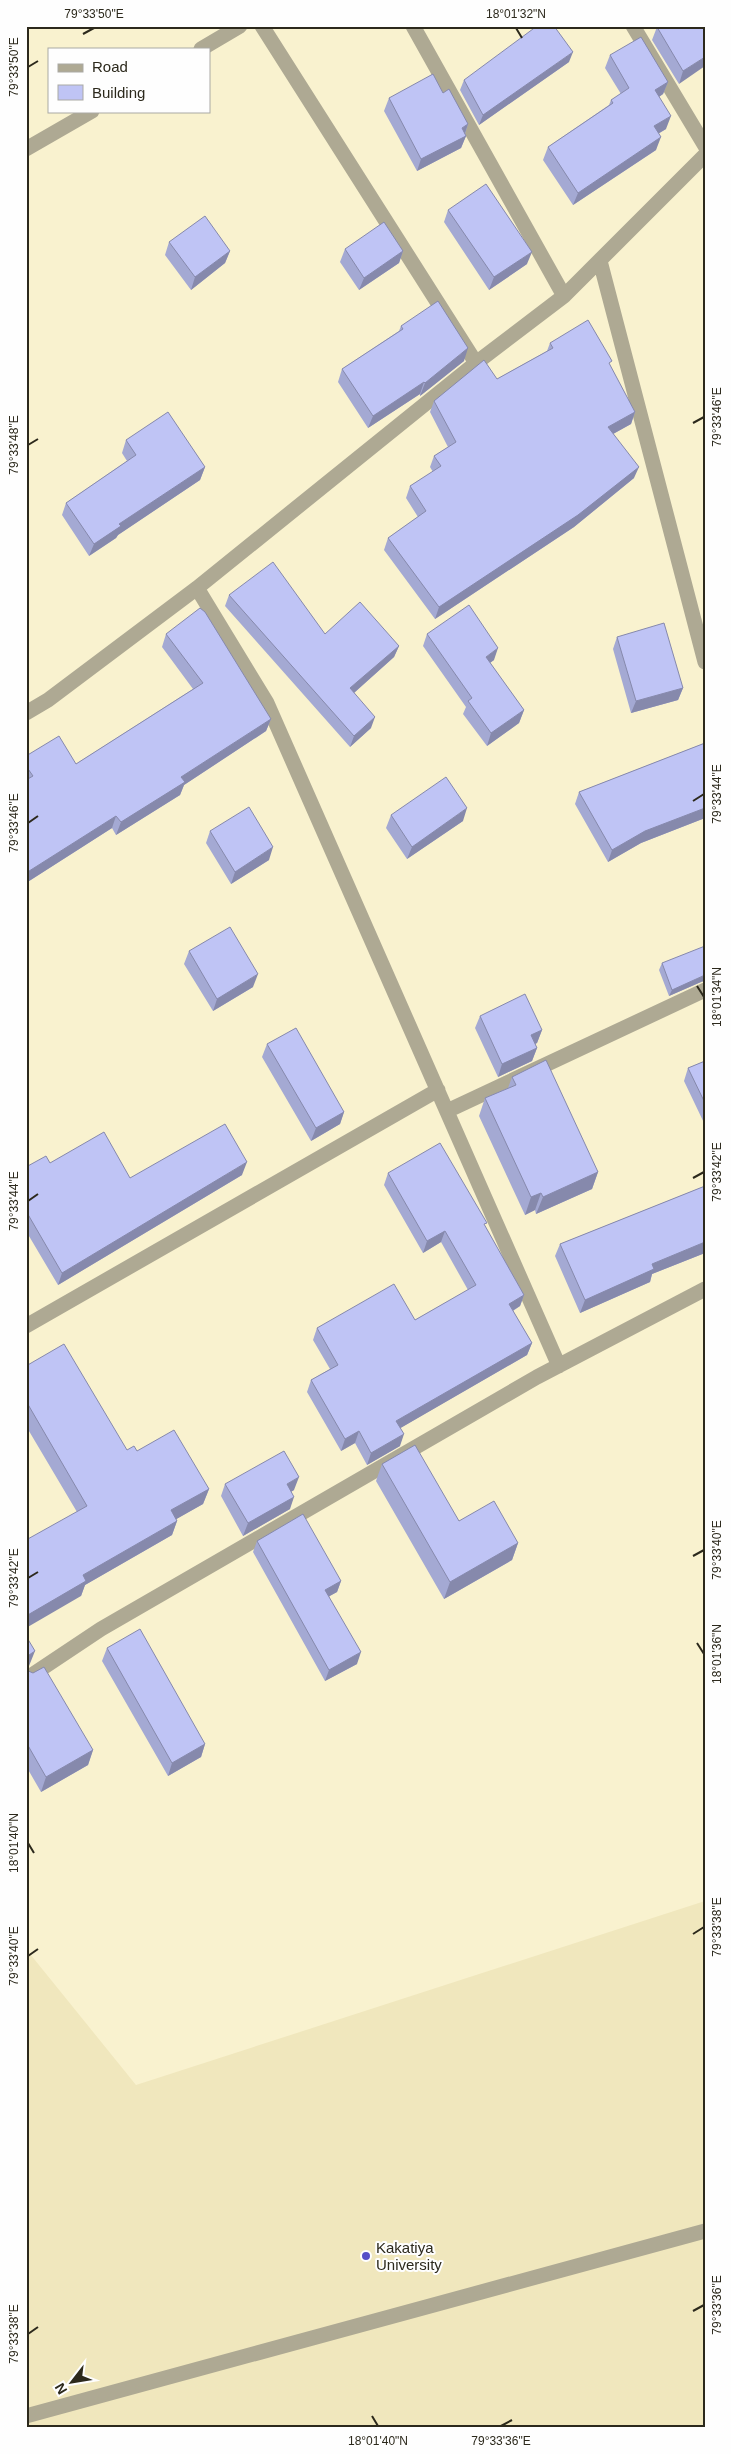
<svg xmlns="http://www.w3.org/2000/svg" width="731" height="2454" font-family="Helvetica,sans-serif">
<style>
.built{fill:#f0e7bd}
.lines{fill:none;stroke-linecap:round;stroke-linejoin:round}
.minor{stroke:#aea993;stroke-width:15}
.wall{fill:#a4a9d3}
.shaded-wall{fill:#8689ac}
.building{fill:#bfc4f5;stroke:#8689ac}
.ticks{fill:none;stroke:#2c291c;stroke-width:2}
.poi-dot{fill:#564fc7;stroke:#fefefe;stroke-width:2}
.labels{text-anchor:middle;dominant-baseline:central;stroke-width:4;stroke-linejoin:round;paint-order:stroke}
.poi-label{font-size:15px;fill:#2c291c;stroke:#fefefe;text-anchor:start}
.neatline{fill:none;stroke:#2c291c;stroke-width:2}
.ticks-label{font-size:12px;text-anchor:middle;fill:#2c291c}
</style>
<rect width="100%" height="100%" fill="#f9f2cf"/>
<path class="built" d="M705,1901v527h-679v-479l110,136z"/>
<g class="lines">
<path class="minor" d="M262,26l214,337
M413,26l151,270
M633,26l72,120
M201,49l39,-23
M26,149l66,-38
M600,261l105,401
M197,588l70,115 292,663
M26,713l22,-13 149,-112 279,-225 88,-67 141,-141
M447,1111l258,-121
M26,1326l412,-236
M26,1679l75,-50 436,-252 168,-88
M26,2416l679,-185"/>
</g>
<path class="wall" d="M705,26l-26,58 -27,-44 5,-13z
M610,55l58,27 -5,12 -4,3 7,32 -8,5 -2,16 -83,55 -30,-45 5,-13 61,-42 2,-5 10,-6 -16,-26z
M569,62l-90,63 -19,-35 4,-10z
M443,93l25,31 -3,10 1,2 -5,12 -44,23 -33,-60 5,-13z
M448,210l79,54 -38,26 -45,-68z
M169,242l61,9 -5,12 -34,27 -26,-35z
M345,249l58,2 -4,12 -40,27 -19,-28z
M401,326l63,35 -44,35v-2l-52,34 -30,-46 4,-13 57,-38z
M550,343l60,23 25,46 -4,12 -18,10 21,44 -60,49 -139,92 -51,-69 4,-12 30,-21 -12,-19 4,-12 23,-14 -3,-5 4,-11 14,-9 -18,-35 4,-11 63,-22 50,-28z
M126,440l79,27 -5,13 -82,55 -2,3 -27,18 -27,-41 4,-12 61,-42 -5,-8z
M229,595l96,39 74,12 -5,11 -40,36 17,35 -21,19 -125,-141z
M166,634l105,85 -5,12 -82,54 -4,10 -64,40 -4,-7 -86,55v-127l50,8 117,-75 -31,-42z
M427,634l67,26 -4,3 34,47 -5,13 -32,23 -24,-32 3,-7 -43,-61z
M617,637l66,51 -5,12 -47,13 -18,-64z
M705,743v75l-64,25 -33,19 -33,-58 4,-12z
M391,815l72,6 -56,38 -21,-31z
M210,831l59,29 -38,24 -25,-41z
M189,951l64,36 -40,24 -29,-47z
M662,963l39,19 -32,14 -10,-26z
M480,1016l62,14 -5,13 -2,1 2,4 -5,13 -34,16 -23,-49z
M267,1044l77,68 -4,12 -29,17 -49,-84z
M705,1061v64l-21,-44 4,-13z
M512,1077l86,95 -6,17 -56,25 -1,-4 -10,5 -46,-99 6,-18 23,-10z
M50,1163l80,15 112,-3 -184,110 -32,-54v-64z
M388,1173l97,53 39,69 -4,11 -7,5 19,32 -5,12 -127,73v18l-33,19 -12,-22 -14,8 -34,-59 4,-12 19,-11 -17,-29 4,-12 98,-8 53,-30 -27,-48 -18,11 -39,-68z
M705,1186v67l-53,21 -2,8 -70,31 -25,-57 5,-12z
M26,1366l101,84 10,1 72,38 -6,15 -27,15 1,2 -5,14 -87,50 -4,11 -4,-84 -51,-86z
M382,1464l77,57 59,22 -6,17 -68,39 -68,-118z
M225,1484l69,6 -3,2 -1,17 -47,27 -22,-40z
M257,1541l84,40 -4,11 -8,4 28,68 -32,17 -72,-129z
M107,1648l98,96 -4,13 -33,19 -66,-115z
M26,1670l67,80 -5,15 -47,27 -15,-26z"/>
<path class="shaded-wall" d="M573,52l-4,10 -90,63 4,-10z
M705,57v9l-26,18 4,-13z
M668,82l-5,12 -13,9 5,-13z
M671,116l-5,13 -17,10 5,-13z
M468,124l-4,12h2l-5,12 -44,23 4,-12z
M661,137l-5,13 -83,55 5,-12z
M230,251l-5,12 -34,27 4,-13z
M403,251l-4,12 -40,27 5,-12z
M532,252l-5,12 -38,26 5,-13z
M468,348l-4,13 -44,35 5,-13z
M424,382l-4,12 -52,34 5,-12z
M635,412l-4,12 -27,15 4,-12z
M205,467l-5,13 -82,55 -2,3 -27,18 5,-12 25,-20z
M639,467l-5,11 -60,49 -139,92 4,-12z
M399,646l-5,11 -48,43 4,-12z
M498,648l-4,12 -13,9 5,-12z
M683,688l-5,12 -47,13 5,-12z
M524,710l-5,13 -32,23 4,-13z
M375,717l-4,11 -21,19 4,-11z
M271,719l-5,12 -82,54 -4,10 -64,40 5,-13 60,-45z
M467,808l-4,13 -56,38 5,-12z
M705,808v10l-64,25 -33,19 4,-12 33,-19z
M116,816l-4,12 -86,55v-10z
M273,847l-4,13 -38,24 4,-12z
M258,974l-5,13 -40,24 4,-12z
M705,975v6l-4,1 -32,14 3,-6z
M542,1030l-5,13 -11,5 5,-13z
M537,1048l-5,13 -34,16 4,-13z
M344,1112l-4,12 -29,17 5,-13z
M247,1162l-5,13 -184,110 4,-12z
M598,1172l-6,17 -56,25 7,-17z
M541,1193l-6,17 -10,5 6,-18z
M445,1231l-4,11 -18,11 4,-12z
M705,1242v11l-53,21 -2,8 -70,31 5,-13 67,-36z
M524,1295l-4,11 -16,10 5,-12z
M532,1343l-5,12 -135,78 4,-12z
M359,1431l-4,12 -14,8 4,-12z
M404,1434l-4,12 -33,19 4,-12z
M299,1477l-5,13 -12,7 5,-13z
M209,1489l-6,15 -37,21 5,-15z
M294,1497l-4,12 -47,27 5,-13z
M177,1521l-5,14 -87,50 -4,11 -55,32v-12l57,-41z
M518,1543l-6,17 -68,39 6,-17z
M341,1581l-4,11 -16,9 4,-11z
M35,1651l-6,15 -3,2v-11z
M361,1652l-4,12 -32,17 4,-11z
M205,1744l-4,13 -33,19 4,-13z
M93,1750l-5,15 -47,27 5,-15z"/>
<path class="building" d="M537,26h17l19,26 -90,63 -19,-35z
M658,26h47v31l-22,14 -26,-44z
M641,37l27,45 -13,8 16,26 -17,10 7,11 -83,56 -30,-46 65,-44 -2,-3 18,-12 -19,-33z
M433,74l10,19 6,-4 19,35 -6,4 4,8 -45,23 -32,-61z
M486,184l46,68 -38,25 -46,-67z
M205,216l25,35 -35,26 -26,-35z
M384,222l19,29 -39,27 -19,-29z
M438,301l30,47 -43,35 -1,-1 -51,34 -31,-47 61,-40 -2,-3z
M588,320l24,41 -3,2 26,49 -27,15 31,40 -61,48 -139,92 -51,-69 38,-27 -16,-25 31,-20 -7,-10 22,-14 -22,-41 50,-41 13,19 56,-31 -3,-5z
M168,412l37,55 -86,57 2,2 -27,18 -28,-41 70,-48 -10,-15z
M273,562l52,72 35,-32 39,44 -49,42 25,29 -21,19 -125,-141z
M469,605l29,43 -12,9 38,53 -33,23 -23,-32 4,-3 -45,-64z
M200,608l5,4 66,107 -90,58 4,5 -64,40 -5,-6 -90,57v-93l7,-4 -7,-10v-10l33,-20 17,28 127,-81 -37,-49z
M664,623l19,65 -47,13 -19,-64z
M705,743v65l-60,23 -33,19 -33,-58z
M446,777l21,31 -55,39 -21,-32z
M249,807l24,40 -38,25 -25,-41z
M230,927l28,47 -41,25 -28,-48z
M705,946v29l-33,15 -10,-27z
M525,994l17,36 -11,5 6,13 -35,16 -22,-48z
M296,1028l48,84 -28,16 -49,-84z
M546,1060l52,112 -55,25 -2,-4 -10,4 -46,-99 31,-13 -4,-8z
M705,1061v42l-17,-35z
M225,1124l22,38 -185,111 -36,-62v-44l20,-11 4,7 54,-31 26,46z
M440,1143l47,80 -3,1 40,71 -15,9 23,39 -136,78 8,13 -33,19 -12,-22 -14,8 -34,-59 27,-15 -21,-37 77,-44 21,36 61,-35 -31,-54 -18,10 -39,-68z
M705,1186v56l-53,22 2,5 -69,31 -25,-56z
M64,1344l63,106 7,-4 3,5 37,-21 35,59 -38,21 6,11 -94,54 3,6 -60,35v-76l61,-34 -61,-105v-35z
M415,1445l44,76 35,-20 24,42 -68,39 -68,-118z
M284,1451l15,26 -12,7 7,13 -46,26 -23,-39z
M303,1514l38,67 -16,9 36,62 -32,18 -72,-129z
M140,1629l65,115 -33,19 -65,-115z
M26,1636l9,15 -9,6z
M44,1667l49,83 -47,27 -20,-35v-72l7,3z"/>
<path class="ticks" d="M516,28l6,10M83,34l11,-6M28,67l10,-6M693,423l11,-6M28,445l10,-6M693,801l11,-7M28,823l10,-7M697,986l7,11M693,1178l11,-6M28,1201l10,-7M693,1556l11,-6M28,1578l10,-6M697,1643l7,11M28,1843l6,10M693,1934l11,-7M28,1956l10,-7M693,2311l11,-6M28,2334l10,-7M372,2416l6,10M501,2426l11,-6"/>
<circle class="poi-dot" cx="366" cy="2256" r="5"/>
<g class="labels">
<g class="poi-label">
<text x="376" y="2247">Kakatiya<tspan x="376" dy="17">University</tspan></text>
</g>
</g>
<rect width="731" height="2454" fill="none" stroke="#fefefe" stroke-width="55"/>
<rect x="48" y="48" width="162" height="65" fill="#fefefe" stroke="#aaa9a4"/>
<rect x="58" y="64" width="25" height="8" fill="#aea993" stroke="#aaa9a4"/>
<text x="92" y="72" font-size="15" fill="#2c291c">Road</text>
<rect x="58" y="85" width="25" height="15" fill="#bfc4f5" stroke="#aaa9a4"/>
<text x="92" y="98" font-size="15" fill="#2c291c">Building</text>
<g transform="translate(72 2382) rotate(239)" stroke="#fefefe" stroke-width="4" paint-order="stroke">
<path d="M0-4L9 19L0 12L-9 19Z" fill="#2c291c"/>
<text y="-8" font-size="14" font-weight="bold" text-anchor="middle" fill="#2c291c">N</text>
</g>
<rect x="28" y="28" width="676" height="2398" class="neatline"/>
<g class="ticks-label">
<text x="94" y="18">79°33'50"E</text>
<text x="516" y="18">18°01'32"N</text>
<text transform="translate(14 67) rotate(-90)" y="4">79°33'50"E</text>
<text transform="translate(717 417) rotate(-90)" y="4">79°33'46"E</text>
<text transform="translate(14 445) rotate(-90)" y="4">79°33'48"E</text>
<text transform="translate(717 794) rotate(-90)" y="4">79°33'44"E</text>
<text transform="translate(14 823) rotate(-90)" y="4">79°33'46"E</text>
<text transform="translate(717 997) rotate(-90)" y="4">18°01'34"N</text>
<text transform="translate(717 1172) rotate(-90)" y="4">79°33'42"E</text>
<text transform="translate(14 1201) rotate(-90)" y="4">79°33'44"E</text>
<text transform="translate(717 1550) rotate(-90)" y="4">79°33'40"E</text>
<text transform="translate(14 1578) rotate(-90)" y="4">79°33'42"E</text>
<text transform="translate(717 1654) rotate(-90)" y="4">18°01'36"N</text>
<text transform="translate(14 1843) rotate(-90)" y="4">18°01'40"N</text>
<text transform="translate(717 1927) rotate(-90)" y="4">79°33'38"E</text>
<text transform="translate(14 1956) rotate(-90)" y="4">79°33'40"E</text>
<text transform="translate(717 2305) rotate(-90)" y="4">79°33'36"E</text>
<text transform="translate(14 2334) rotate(-90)" y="4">79°33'38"E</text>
<text x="378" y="2445">18°01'40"N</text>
<text x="501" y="2445">79°33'36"E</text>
</g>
</svg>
